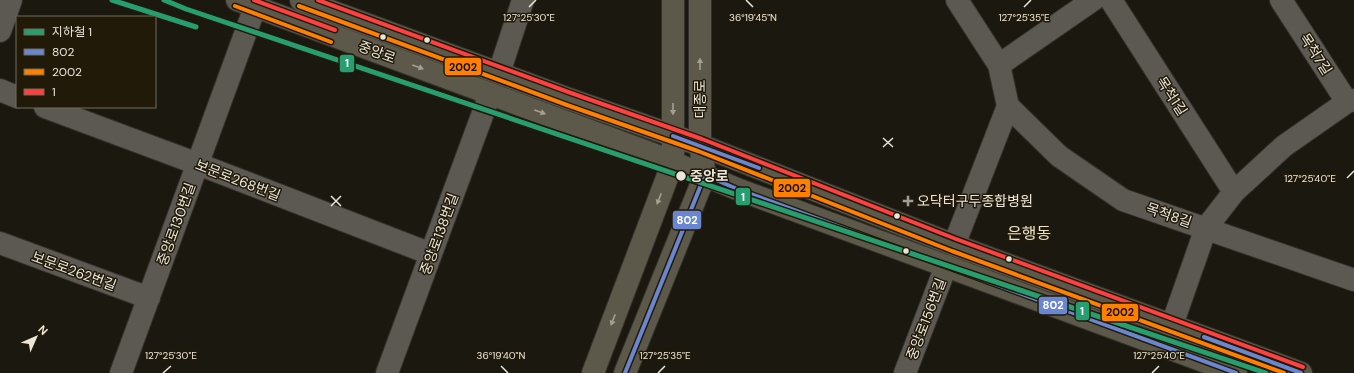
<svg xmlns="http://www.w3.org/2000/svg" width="1354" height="373" font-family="'DM Sans','Noto Sans KR',sans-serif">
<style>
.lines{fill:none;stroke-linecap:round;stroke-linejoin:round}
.minor-casing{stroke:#33312b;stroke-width:24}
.major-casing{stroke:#33312b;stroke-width:24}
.minor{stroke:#5c5952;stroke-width:22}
.major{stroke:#5c594b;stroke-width:22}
.bus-1-casing{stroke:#211a09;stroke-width:7}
.bus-2-casing{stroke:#211a09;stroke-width:7}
.bus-3-casing{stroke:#211a09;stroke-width:7}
.bus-1{stroke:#6a86d1;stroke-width:4}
.bus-2{stroke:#ff7f00;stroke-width:4}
.bus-3{stroke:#ff4040;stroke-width:4}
.metro-1-casing{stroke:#211a09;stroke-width:8}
.metro-1{stroke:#269e70;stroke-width:5}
.oneway{fill:#a3a093}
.ticks{fill:none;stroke:#eae6db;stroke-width:1.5}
.bus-dot{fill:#eae6db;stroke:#211a09;stroke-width:1.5}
.poi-dot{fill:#a29e94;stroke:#211a09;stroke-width:1.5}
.labels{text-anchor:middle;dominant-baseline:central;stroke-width:3;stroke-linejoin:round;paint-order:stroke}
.street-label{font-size:14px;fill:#eae6db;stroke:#211a09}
.stop-label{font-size:14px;font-weight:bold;fill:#eae6db;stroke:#211a09;text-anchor:start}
.poi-label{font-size:14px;fill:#eae6db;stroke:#211a09;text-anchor:start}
.quarter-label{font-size:16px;fill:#eae1cb;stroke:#211a09}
.ticks-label{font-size:10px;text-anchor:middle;fill:#eae6db;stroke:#211a09;stroke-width:3;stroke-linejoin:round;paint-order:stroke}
.line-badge{stroke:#211a09;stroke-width:1.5}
.badge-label{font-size:11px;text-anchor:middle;font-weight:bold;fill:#fff}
.pale-badge-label{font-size:11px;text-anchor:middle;font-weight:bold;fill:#111}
</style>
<rect width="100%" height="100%" fill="#1b180f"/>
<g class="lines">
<defs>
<path id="minor" d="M1111,0l123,192
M1281,0l66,102
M0,31l11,-31
M999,65l94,-65
M499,73l24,-73
M0,90l17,7
M1008,106l51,50 64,44 231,80
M45,107l153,57 233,90
M0,243l149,55
M954,245l54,-139 -9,-41 -42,-65
M1172,325l34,-97 28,-36 50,-46 63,-44 7,-2
M121,373l134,-366
M387,373l103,-279
M905,373l41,-107"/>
<path id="major" d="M237,0l413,153 87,36 499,184
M301,0l268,99 131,46 254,100 347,128
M593,373l80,-211v-162
M625,373l80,-198 -5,-30v-145"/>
</defs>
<use href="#minor" class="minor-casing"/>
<use href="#major" class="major-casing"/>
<use href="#minor" class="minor"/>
<use href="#major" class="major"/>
<defs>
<path id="bus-1" d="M673,136l86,32
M1204,337l97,36
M625,373l80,-198 32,14 499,184"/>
<path id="bus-2" d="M235,6l96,36
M299,6l268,99 131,46 254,100 332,122"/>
<path id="bus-3" d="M254,0l81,30
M318,0l253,93 131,46 254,100 347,128"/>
</defs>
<use href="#bus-1" class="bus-1-casing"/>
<use href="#bus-2" class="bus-2-casing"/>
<use href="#bus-3" class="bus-3-casing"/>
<use href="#bus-1" class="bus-1"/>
<use href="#bus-2" class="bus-2"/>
<use href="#bus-3" class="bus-3"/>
<defs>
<path id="metro-1" d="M112,0l84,27
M164,0l22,9 1080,364"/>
</defs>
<use href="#metro-1" class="metro-1-casing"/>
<use href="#metro-1" class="metro-1"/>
</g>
<defs><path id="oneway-solid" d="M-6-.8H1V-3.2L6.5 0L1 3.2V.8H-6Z"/></defs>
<g class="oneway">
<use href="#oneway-solid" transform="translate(700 64) rotate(-90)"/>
<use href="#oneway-solid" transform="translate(418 67) rotate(20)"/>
<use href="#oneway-solid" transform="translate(673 109) rotate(90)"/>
<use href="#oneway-solid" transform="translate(540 112) rotate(20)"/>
<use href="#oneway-solid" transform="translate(659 199) rotate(111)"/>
<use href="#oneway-solid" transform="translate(613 320) rotate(111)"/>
</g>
<path class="ticks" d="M746,0l7,7M529,7l7,-7M1024,7l7,-7M883,138l10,9M883,147l10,-9M1347,178l7,-7M331,196l10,10M331,206l10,-10M501,366l7,7M163,373l8,-7M658,373l7,-7M1152,373l7,-7"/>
<g class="bus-dot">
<circle cx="383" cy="37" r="3.5"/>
<circle cx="427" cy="40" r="3.5"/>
<circle cx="681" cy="176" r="5.5"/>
<circle cx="897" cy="216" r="3.5"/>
<circle cx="906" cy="251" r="3.5"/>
<circle cx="1009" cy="259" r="3.5"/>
</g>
<path class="poi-dot" d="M906 195h4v4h4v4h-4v4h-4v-4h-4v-4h4z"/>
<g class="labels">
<g class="street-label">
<text transform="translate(377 52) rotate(20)">중앙로</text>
<text transform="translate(1316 54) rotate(57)">목척7길</text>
<text transform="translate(1172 96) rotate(57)">목척1길</text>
<text transform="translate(700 99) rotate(-90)">대종로</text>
<text transform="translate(238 180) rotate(21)">보문로268번길</text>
<text transform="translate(1169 215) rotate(19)">목척8길</text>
<text transform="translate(176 224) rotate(-70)">중앙로130번길</text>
<text transform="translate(439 234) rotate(-70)">중앙로138번길</text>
<text transform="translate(74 271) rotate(20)">보문로262번길</text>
<text transform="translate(926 319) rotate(-69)">중앙로156번길</text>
</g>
<g class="stop-label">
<text x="690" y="176">중앙로</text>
</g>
<g class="poi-label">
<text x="917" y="201">오닥터구두종합병원</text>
</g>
<g class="quarter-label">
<text x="1029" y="233">은행동</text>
</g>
</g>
<g class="ticks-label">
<text x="529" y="21">127°25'30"E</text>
<text x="753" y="21">36°19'45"N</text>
<text x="1024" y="21">127°25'35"E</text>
<text x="1310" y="182">127°25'40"E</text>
<text x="171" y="359">127°25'30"E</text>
<text x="501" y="359">36°19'40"N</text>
<text x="665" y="359">127°25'35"E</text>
<text x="1159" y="359">127°25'40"E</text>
</g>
<g class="line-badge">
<rect x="339" y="54" width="16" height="19" rx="4" fill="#269e70"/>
<rect x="444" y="57" width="38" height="19" rx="4" fill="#ff7f00"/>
<rect x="773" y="178" width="38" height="20" rx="4" fill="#ff7f00"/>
<rect x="735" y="187" width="16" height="19" rx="4" fill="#269e70"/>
<rect x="672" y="210" width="30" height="20" rx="4" fill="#6a86d1"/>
<rect x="1038" y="296" width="30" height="19" rx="4" fill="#6a86d1"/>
<rect x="1075" y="301" width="15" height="20" rx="4" fill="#269e70"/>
<rect x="1101" y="303" width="38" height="19" rx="4" fill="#ff7f00"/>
</g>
<g class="badge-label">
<text x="347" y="67">1</text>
<text x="743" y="201">1</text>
<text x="687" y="224">802</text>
<text x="1053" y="309">802</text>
<text x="1082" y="315">1</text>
</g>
<g class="pale-badge-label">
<text x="463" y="71">2002</text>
<text x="792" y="192">2002</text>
<text x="1120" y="316">2002</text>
</g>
<rect x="16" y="16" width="140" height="92" fill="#211a09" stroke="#716c5d"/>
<rect x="24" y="29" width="20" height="6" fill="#269e70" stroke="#716c5d"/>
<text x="52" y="36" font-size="12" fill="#eae6db">지하철 1</text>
<rect x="24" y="49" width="20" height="6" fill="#6a86d1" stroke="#716c5d"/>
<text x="52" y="56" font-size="12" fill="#eae6db">802</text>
<rect x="24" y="69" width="20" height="6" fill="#ff7f00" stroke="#716c5d"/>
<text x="52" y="76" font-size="12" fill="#eae6db">2002</text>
<rect x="24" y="89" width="20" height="6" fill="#ff4040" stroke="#716c5d"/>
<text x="52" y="96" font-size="12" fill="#eae6db">1</text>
<g transform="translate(36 337) rotate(45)" stroke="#211a09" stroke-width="3" paint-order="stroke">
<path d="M0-3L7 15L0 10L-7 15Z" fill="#eae6db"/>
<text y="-6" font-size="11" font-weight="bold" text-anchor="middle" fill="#eae6db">N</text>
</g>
</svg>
